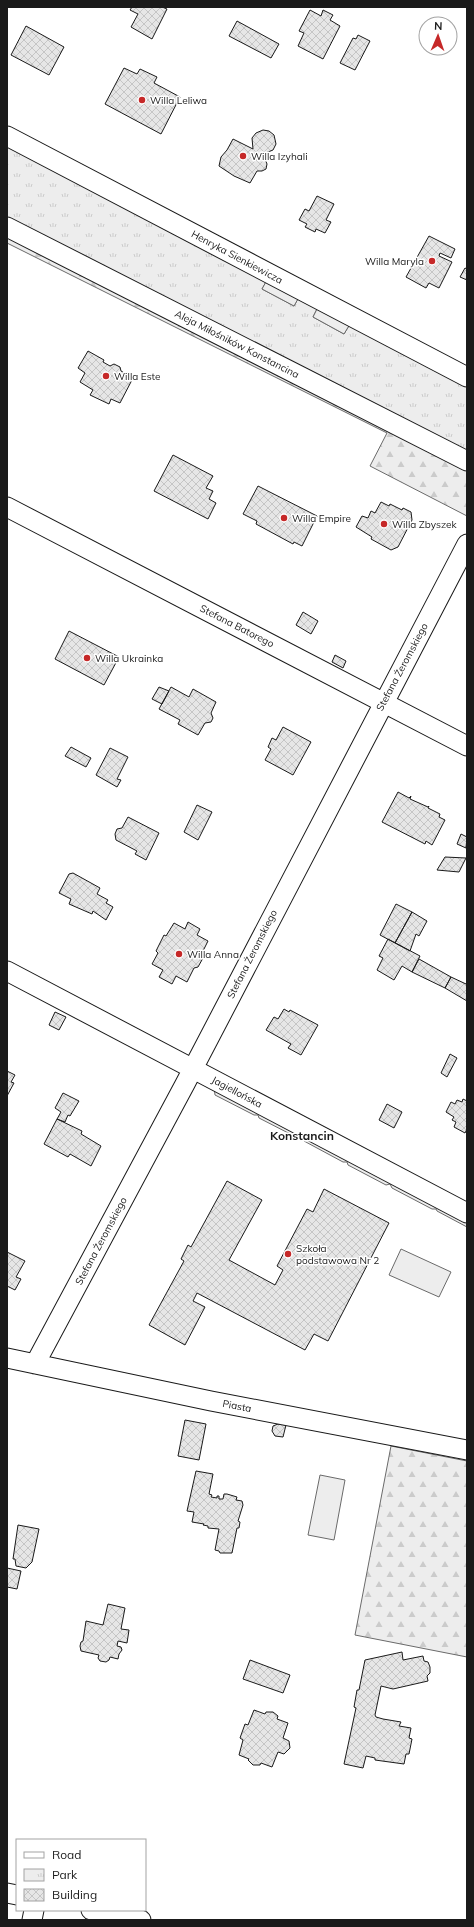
<svg xmlns="http://www.w3.org/2000/svg" width="474" height="1927" font-family="Mulish,sans-serif">
<style>
.forest{fill:url(#forest-firs);stroke:#6a6a6a}
.park{fill:url(#park-tufts);stroke:#6a6a6a}
.built{fill:#ededed;stroke:#6a6a6a}
.building{fill:url(#building-cross-hatch);stroke:#1a1a1a}
.lines{fill:none;stroke-linecap:round;stroke-linejoin:round}
.minor-casing{stroke:#1a1a1a;stroke-width:21}
.minor{stroke:#fff;stroke-width:19}
.poi-dot{fill:#c62828;stroke:#fff;stroke-width:1.5}
.labels{text-anchor:middle;dominant-baseline:central;stroke-width:3;stroke-linejoin:round;paint-order:stroke}
.poi-label{font-size:10px;fill:#1a1a1a;stroke:#fff;text-anchor:start}
.street-label{font-size:10px;fill:#1a1a1a;stroke:#fff}
.quarter-label{font-size:12px;font-weight:bold;fill:#1a1a1a;stroke:#fff}
</style>
<defs>
<pattern id="forest-firs" width="22" height="20" patternUnits="userSpaceOnUse"><rect width="22" height="20" fill="#ededed"/><path d="M5 1l3.5 6h-7zM16 11l3.5 6h-7z" fill="#cbcbcb"/></pattern>
<pattern id="park-tufts" width="24" height="20" patternUnits="userSpaceOnUse"><rect width="24" height="20" fill="#ededed"/><path d="M3 7l-1-3M5 7V3M7 7l1-3M15 17l-1-3M17 17v-4M19 17l1-3" fill="none" stroke="#cbcbcb"/></pattern>
<pattern id="building-cross-hatch" width="8" height="8" patternUnits="userSpaceOnUse"><rect width="8" height="8" fill="#e6e6e6"/><path d="M0 0l8 8M0 8l8-8" fill="none" stroke="#c5c5c5"/></pattern>
</defs>
<rect width="100%" height="100%" fill="#fff"/>
<path class="forest" d="M7,232l460,233v51l-97,-50 17,-33 -380,-190z
M391,1446l76,15v196l-112,-22z"/>
<path class="park" d="M7,144l260,136 -5,9 32,17 5,-9 19,10 -5,10 31,17 6,-10 117,61v72l-460,-234z"/>
<path class="built" d="M267,280l32,17 -5,9 -32,-17z
M318,307l32,17 -6,10 -31,-17z
M214,1087l253,133v7l-30,-16 -1,-2h-4l-40,-21 -2,-4 -4,1 -38,-20 -1,-3h-4l-39,-21 -1,-2 -5,-1 -39,-20 -1,-3h-4l-39,-20z
M401,1249l50,23 -12,25 -50,-22z
M320,1475l25,5 -11,60 -26,-5z"/>
<path class="building" d="M132,7h30l5,2 -15,30 -21,-12 7,-13 -8,-4z
M310,10l11,6 2,-6 10,5 -3,5 10,6 -17,33 -25,-13 6,-13 -5,-2z
M237,21l42,23 -8,14 -42,-22z
M26,26l38,21 -15,28 -38,-20z
M358,35l12,6 -15,29 -15,-7 13,-25 3,1z
M124,68l13,6 3,-5 17,8 -3,6 26,14 -19,37 -56,-30z
M263,130l6,1 5,4 2,9 -3,6 -10,4 4,10 -1,5 -4,2h-5l-7,12 -16,-7 -15,-10 2,-9 6,-7 6,-11 20,10 -1,-11 4,-5z
M317,196l17,8 -8,16 5,2 -6,11 -9,-4 -1,3 -10,-5 2,-3 -8,-4 6,-11 4,2z
M429,236l26,13 -4,9 -11,-5 -1,3 13,6 -13,26 -10,-5 -3,5 -20,-11z
M465,268l2,1v11l-7,-3z
M88,351l16,9 -1,2 7,4 4,-2 6,3 1,4 12,7 -13,25 -9,-4 -2,5 -19,-9 3,-5 -13,-8 5,-9 -7,-5z
M173,455l40,21 -7,12 7,3 -4,8 7,4 -8,16 -54,-28z
M258,486l59,30 -15,30 -8,-4 -1,2 -37,-20 1,-3 -14,-7z
M381,502l8,4 1,-2 12,6 1,-2 8,4 1,8 -14,27 -7,3 -20,-11 1,-2 -16,-10 6,-11 6,2 3,-7 4,2z
M303,612l15,9 -7,13 -15,-9z
M69,631l50,26 -15,28 -49,-26z
M335,655l11,6 -3,7 -11,-6z
M159,687l10,4 -7,13 -10,-5z
M171,687l18,10 4,-8 23,13 -5,11 2,5 -2,4 -6,1 -7,12 -20,-11 2,-4 -21,-11z
M283,727l28,15 -18,33 -28,-15 6,-11 -3,-2 4,-9 4,2z
M71,747l20,11 -5,9 -21,-11z
M110,748l18,9 -11,22 4,1 -4,7 -21,-12z
M398,792l11,6 2,-2 -1,3 18,8 1,-1 -1,2 12,6 -1,3 6,3 -13,25 -6,-4 -1,3 -43,-22z
M197,805l15,7 -14,28 -14,-8z
M128,817l31,16 -13,27 -11,-6 2,-3 -21,-11 -1,-6 2,-5 5,-1z
M461,834l6,3 -1,11 -9,-4z
M445,857l21,1 -7,14 -22,-2z
M73,873l27,15 -3,6 11,6 -2,3 7,4 -7,13 -13,-9 -1,3 -23,-10 2,-5 -12,-6 10,-19z
M396,904l16,8 -17,31 -15,-8z
M412,912l15,9 -8,15 -3,-2 -6,17 -15,-8z
M188,922l12,7 -3,6 11,6 -7,14 2,3 -5,9 -4,1 -7,14 -11,-6 -4,8 -13,-7 4,-7 -11,-6 6,-11 -2,-2 8,-16 2,1 8,-13 11,6z
M388,939l32,17 -8,16 -10,-6 -8,14 -17,-10 6,-12 -4,-2z
M419,959l32,18 -6,11 -33,-16z
M451,977l15,7 1,-2v19l-22,-13z
M284,1009l5,3 1,-2 28,15 -17,30 -13,-7 3,-4 -25,-14 8,-13 4,2z
M55,1012l11,5 -7,13 -10,-5z
M450,1054l7,4 -10,19 -6,-4z
M7,1071l8,4 -4,7 3,1 -7,13z
M63,1093l16,8 -9,15 -2,-1 -3,7 -8,-3 4,-7 -6,-4z
M463,1099l4,2v28l-2,4 -11,-6 2,-5 -4,-2 2,-3 -8,-5 5,-10 4,2 2,-4 5,2z
M387,1104l15,8 -8,16 -15,-8z
M57,1119l25,12 -1,3 20,12 -10,20 -21,-12 -2,3 -24,-13z
M227,1181l35,19 -33,60 46,25 8,-15 -6,-4 30,-57 6,3 11,-23 65,34 -61,118 -14,-7 -9,16 -108,-57 -4,8 12,6 -20,38 -36,-20 35,-64 -3,-2 7,-14 3,2z
M7,1252l18,9 -9,16 5,2 -6,11 -8,-4z
M185,1420l21,4 -7,36 -21,-4z
M278,1424l8,1 -3,12 -8,-1 -3,-5 1,-5z
M196,1471l17,3 -4,20 3,1 -1,2 6,1v-2h2v3h4l1,-5h3l10,3 -1,3 6,1 1,4 -5,16 2,1 -1,6h-2l-5,25h-12l-1,-2 -4,-1 4,-21 -11,-1v-2l-5,-1 1,-1 -12,-2 2,-10 -7,-1z
M18,1525l21,4 -7,33 -6,6 -10,-2 -1,-7h-2z
M7,1568l14,3 -4,18 -10,-2z
M108,1604l17,4 -4,21 8,1 -2,13 -9,-2 -1,5 4,1 1,3 -3,4 -1,5 -8,-2 -1,3 -3,2 -6,-1 -2,-3 1,-3 -18,-4 -1,-5 1,-4 2,-1 3,-20 17,4z
M402,1652l1,8 20,-4 1,5 4,1 2,5v6l-3,3 1,5 -35,8 -12,-3 -6,29 1,2 7,2 18,3 -2,4 12,2 -2,10 3,1 -3,15h-3l-2,10 -29,-4v-2l-9,-2 -3,12 -19,-4 12,-56 -2,-1 3,-17h2l6,-30z
M250,1660l40,15 -7,18 -40,-14z
M254,1710l11,4 1,-2h7l5,4 -1,3 11,4 -5,15 6,3 1,7 -6,6 -6,-2 -6,15 -11,-4 -1,2h-7l-5,-5 1,-1 -10,-4 4,-15 -3,-2 5,-14 3,1z"/>
<g class="lines">
<defs>
<path id="minor" d="M7,136l460,241
M7,227l460,234
M7,507l460,239
M7,971l460,242
M7,1358l204,43 256,49
M35,1364l150,-280 282,-540
M7,1893l10,2
M91,1910l50,10
M32,1920l2,-10"/>
</defs>
<use href="#minor" class="minor-casing"/>
<use href="#minor" class="minor"/>
</g>
<g class="poi-dot">
<circle cx="142" cy="100" r="4"/>
<circle cx="243" cy="156" r="4"/>
<circle cx="432" cy="261" r="4"/>
<circle cx="106" cy="376" r="4"/>
<circle cx="284" cy="518" r="4"/>
<circle cx="384" cy="524" r="4"/>
<circle cx="87" cy="658" r="4"/>
<circle cx="179" cy="954" r="4"/>
<circle cx="288" cy="1254" r="4"/>
</g>
<g class="labels">
<g class="poi-label">
<text x="150" y="100">Willa Leliwa</text>
<text x="251" y="156">Willa Izyhali</text>
<text x="424" y="261" text-anchor="end">Willa Maryla</text>
<text x="114" y="376">Willa Este</text>
<text x="292" y="518">Willa Empire</text>
<text x="392" y="524">Willa Zbyszek</text>
<text x="95" y="658">Willa Ukrainka</text>
<text x="187" y="954">Willa Anna</text>
<text x="296" y="1248">Szkoła<tspan x="296" dy="12">podstawowa Nr 2</tspan></text>
</g>
<g class="street-label">
<text transform="translate(237 257) rotate(28)">Henryka Sienkiewicza</text>
<text transform="translate(237 344) rotate(27)">Aleja Miłośników Konstancina</text>
<text transform="translate(237 626) rotate(27)">Stefana Batorego</text>
<text transform="translate(402 667) rotate(-62)">Stefana Żeromskiego</text>
<text transform="translate(252 954) rotate(-63)">Stefana Żeromskiego</text>
<text transform="translate(237 1092) rotate(28)">Jagiellońska</text>
<text transform="translate(101 1241) rotate(-62)">Stefana Żeromskiego</text>
<text transform="translate(237 1406) rotate(11)">Piasta</text>
</g>
<g class="quarter-label">
<text x="302" y="1135">Konstancin</text>
</g>
</g>
<rect width="474" height="1927" fill="none" stroke="#1a1a1a" stroke-width="16"/>
<rect x="16" y="1839" width="130" height="72" fill="#ffffff" stroke="#a3a3a3"/>
<rect x="24" y="1852" width="20" height="6" fill="#ffffff" stroke="#a3a3a3"/>
<text x="52" y="1859" font-size="12" fill="#1a1a1a">Road</text>
<rect x="24" y="1869" width="20" height="12" fill="url(#park-tufts)" stroke="#a3a3a3"/>
<text x="52" y="1879" font-size="12" fill="#1a1a1a">Park</text>
<rect x="24" y="1889" width="20" height="12" fill="url(#building-cross-hatch)" stroke="#a3a3a3"/>
<text x="52" y="1899" font-size="12" fill="#1a1a1a">Building</text>
<g transform="translate(438 36) rotate(2)"><circle r="19" fill="#ffffff" stroke="#a3a3a3"/>
<path d="M0-3L7 15L0 10L-7 15Z" fill="#c62828"/>
<text y="-6" font-size="11" font-weight="bold" text-anchor="middle" fill="#1a1a1a">N</text>
</g>
</svg>
